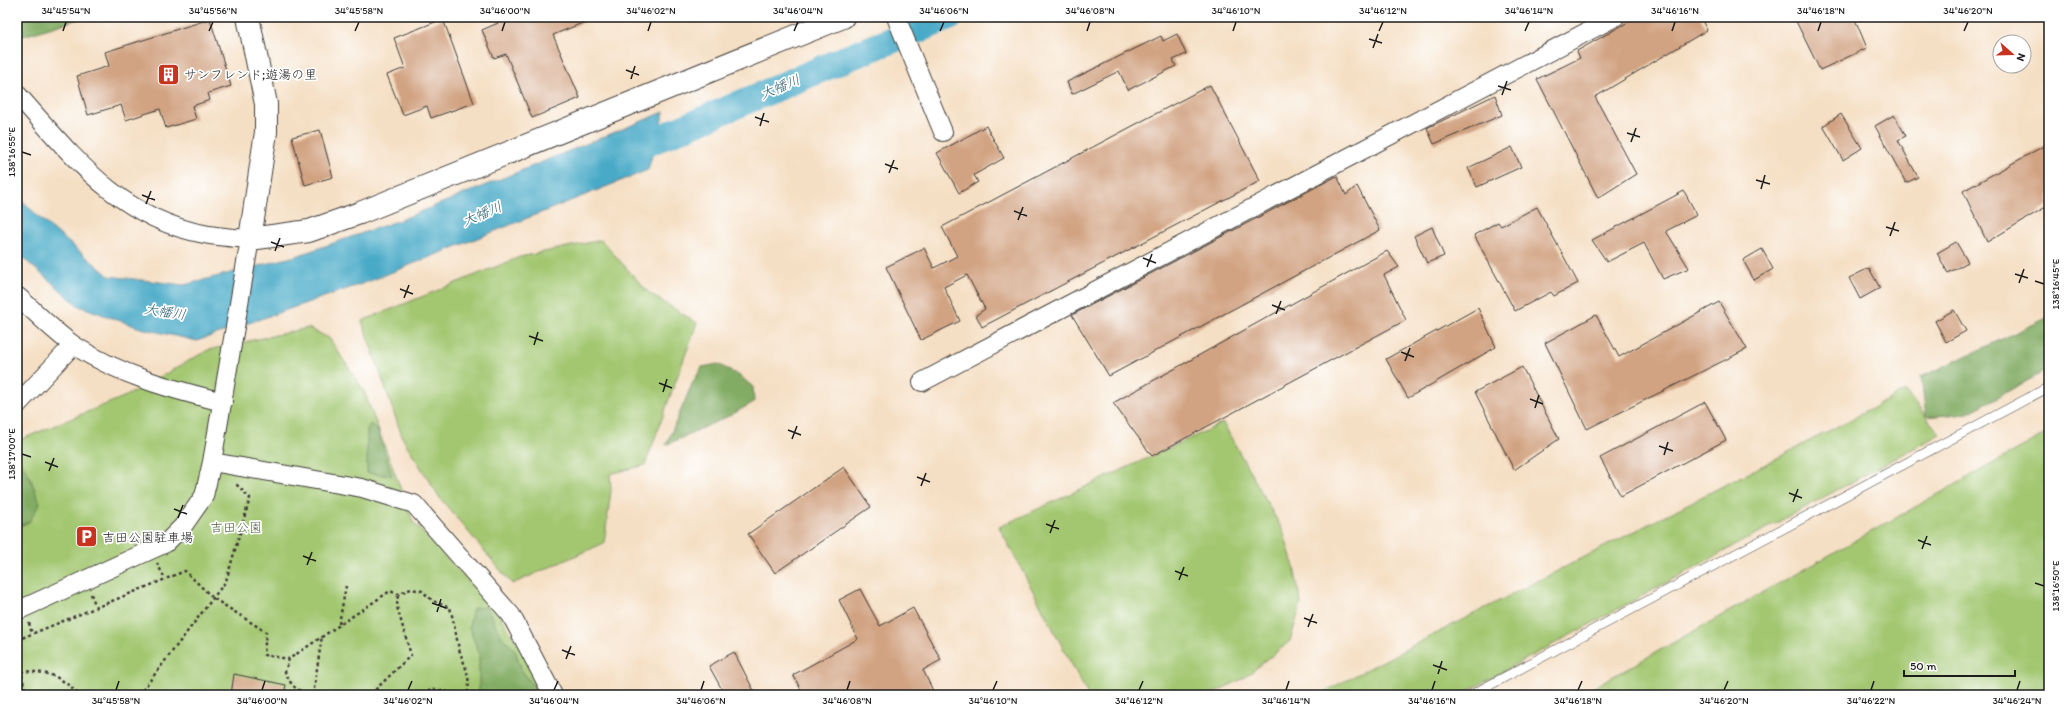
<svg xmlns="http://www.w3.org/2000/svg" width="2066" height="712" font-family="Itim,'Klee One',sans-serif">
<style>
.green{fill:#a3c771;stroke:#607246}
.forest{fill:#82ac63;stroke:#4f6440}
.water{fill:#48aac7;stroke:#326372}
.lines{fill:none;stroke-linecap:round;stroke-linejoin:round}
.river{stroke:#48aac7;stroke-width:27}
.building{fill:#d1a382}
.lane-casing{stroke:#3d3935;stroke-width:10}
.street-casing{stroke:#3d3935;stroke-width:20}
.secondary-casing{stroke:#3d3935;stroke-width:24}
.path{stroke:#3d3935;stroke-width:2.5;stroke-dasharray:3 3;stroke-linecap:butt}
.lane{stroke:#fff;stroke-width:9}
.street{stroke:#fff;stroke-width:18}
.secondary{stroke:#fff;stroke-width:22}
.ticks{fill:none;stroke:#1c1c1c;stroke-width:1.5}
.labels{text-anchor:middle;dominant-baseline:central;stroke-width:3.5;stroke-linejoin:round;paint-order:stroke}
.poi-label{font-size:13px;fill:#1c1c1c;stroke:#fff;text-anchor:start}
.park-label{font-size:13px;fill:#52603e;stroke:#fff}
.water-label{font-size:14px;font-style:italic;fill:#326372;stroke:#fff}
.neatline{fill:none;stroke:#1c1c1c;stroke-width:1.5}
.ticks-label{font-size:10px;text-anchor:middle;fill:#1c1c1c}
</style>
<rect width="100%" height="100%" fill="#fff"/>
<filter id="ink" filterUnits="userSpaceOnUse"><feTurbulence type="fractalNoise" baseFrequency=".025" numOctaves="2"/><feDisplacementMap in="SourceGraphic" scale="8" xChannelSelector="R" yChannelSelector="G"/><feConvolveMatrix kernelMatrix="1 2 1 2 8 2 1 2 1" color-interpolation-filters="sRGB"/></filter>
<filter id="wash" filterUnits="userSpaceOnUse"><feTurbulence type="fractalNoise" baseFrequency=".012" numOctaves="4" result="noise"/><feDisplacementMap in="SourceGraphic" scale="16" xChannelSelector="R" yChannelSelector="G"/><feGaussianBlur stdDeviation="0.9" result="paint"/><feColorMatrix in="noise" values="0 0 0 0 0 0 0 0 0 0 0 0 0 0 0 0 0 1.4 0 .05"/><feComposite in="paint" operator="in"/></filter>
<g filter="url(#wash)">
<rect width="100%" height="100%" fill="#f5dfc4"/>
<path class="green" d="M601,240l48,53 48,30 -52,142 -35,9 1,17 -7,52 -92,41 -72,-86 -37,-59 -41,-118 158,-64z
M308,328l21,10 35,53 49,131 85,90 51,83h-532v-254l109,-45 82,-46z
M1905,391l35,43 -480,261h-142c195,-103 393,-201 587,-304z
M1223,423l60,108 11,36 7,37 -11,37 -46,37 -34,17h-122l-89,-168z
M2049,432v263h-470l17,-9z"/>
<path class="forest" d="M17,17h68l-68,21z
M2049,317v52l-81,44 -42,4 -5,-40z
M718,364l22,12 13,11 1,15 -23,13 -65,30 26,-61 10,-17z
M371,424l6,5 15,47 -25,-3v-44z
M17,457l12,18 11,28 -11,19 -12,5z
M487,607l14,29 14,14 7,21 19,24h-62v-42l-10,-26 4,-19z"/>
<path class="water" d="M664,112l-16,58 -278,111 -173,60 -57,-13 -61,-22 -62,-53v-58l25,25 67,56 75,9 112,-29 107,-37z"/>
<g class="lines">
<path class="river" d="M622,154l223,-95 105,-42"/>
</g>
<g id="blocks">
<path class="building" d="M496,17h101l-44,18 27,63 -48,20 -26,-64 -12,4 -12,-28 16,-7z
M1637,17h63l7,13 -112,67 41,77 -38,24 -61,-119 43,-21 -3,-7z
M1794,17h60l13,31 -47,22z
M210,19l21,67 -23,7 2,7 -18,6 4,13 -30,9 -6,-19 -34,11 -5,-15 -33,10 -11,-39 32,-10 -4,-14z
M443,19l31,84 -43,15 -4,-12 -24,9 -16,-40 18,-7 -11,-30z
M1177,34l9,20 -13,6 3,6 -48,24 -9,-19 -47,23 -5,-12 94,-46 2,5z
M1210,85l50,96 -278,146 -6,-12 9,-6 -18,-34 -23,12 16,34 -39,19 -35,-73 38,-19 10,20 23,-12 -15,-29z
M1495,95l7,20 -68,29 -7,-16z
M1841,114l21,34 -19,12 -20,-34z
M1894,115l12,21 -8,4 20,37 -12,6 -31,-57z
M986,126l18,32 -30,17 4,7 -19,11 -22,-40z
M320,130l13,47 -28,8 -13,-48z
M2049,143v62l-62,37 -24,-51z
M1512,147l9,20 -44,20 -9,-19z
M1337,176l9,19 11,-9 23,44 -271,146 -37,-61z
M1684,191l13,24 -31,16 23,37 -26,11 -19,-36 -37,19 -15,-22z
M1537,207l41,76 -24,13 -3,-4 -36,19 -41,-76 24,-13 3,4z
M1432,227l12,29 -17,7 -13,-27z
M1956,242l12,20 -20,11 -11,-20z
M1762,249l11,20 -19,11 -11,-20z
M1387,251l12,16 -15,8 22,45 -254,136 -39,-53z
M1869,268l11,20 -20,11 -11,-21z
M1719,302l28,47 -160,80 -42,-86 51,-28 23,42z
M1478,308l18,39 -88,51 -22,-39z
M1954,310l12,21 -20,11 -11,-21z
M1522,367l37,72 -45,31 -39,-78z
M1705,402l21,38 -105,56 -21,-38z
M844,467l27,40 -96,66 -27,-39z
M860,589l20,37 33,-18 28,52 -18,10 12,25h-131l-11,-20 65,-36 -19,-39z
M734,652l22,43h-31l-16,-29z
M234,674l52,11 -2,10h-53z"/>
</g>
</g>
<g filter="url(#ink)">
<use href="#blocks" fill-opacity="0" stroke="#3d3935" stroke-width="1"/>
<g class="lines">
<defs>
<path id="lane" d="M1471,695l578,-308"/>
<path id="street" d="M896,17l47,115
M17,94c55,61 101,124 187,140 15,3 31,4 46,5l-38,223 -8,34 -21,30 -17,17 -149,68
M17,296c19,16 37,36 58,50 45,29 95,43 148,56
M922,382l693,-365
M17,405l56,-60
M212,462l150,26 52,16 97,111 42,80"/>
<path id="secondary" d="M248,17l18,87v28l-16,107 59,-8 51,-18 483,-196"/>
</defs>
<use href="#lane" class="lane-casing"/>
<use href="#street" class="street-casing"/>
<use href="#secondary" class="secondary-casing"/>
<path class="path" d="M157,563l8,16
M91,594l5,13
M29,623l3,11
M339,624l7,-38
M17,640l168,-69 28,27 53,34 -2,23 25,4
M17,664l4,7 5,24
M21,671c27,1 39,4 58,24
M139,695l87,-114 24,-83 -15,-15
M312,695c-16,-4 -20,-8 -27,-23l4,-13 101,-68 8,3 13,-5 11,2 11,10 17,7c4,14 6,28 9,41 5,16 13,28 8,46
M313,695l9,-59
M373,695l1,-4 37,-36 -14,-48 1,-13
M423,695l9,-6 32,6"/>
<use href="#lane" class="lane"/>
<use href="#street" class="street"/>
<use href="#secondary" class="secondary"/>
</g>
</g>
<path class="ticks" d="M63,31l3,-9M209,31l4,-9M355,31l4,-9M502,31l3,-9M648,31l3,-9M794,31l4,-9M940,31l4,-9M1087,31l3,-9M1233,31l3,-9M1379,31l4,-9M1525,31l4,-9M1672,31l3,-9M1818,31l3,-9M1964,31l4,-9M1369,39l13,4M1373,48l5,-14M626,70l13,5M631,79l4,-13M1498,86l13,4M1502,95l5,-14M755,117l14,5M760,126l4,-13M1627,133l13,4M1631,142l5,-14M22,152l9,3M885,164l13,5M889,173l5,-13M1756,180l14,4M1761,189l4,-14M142,195l13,5M146,204l5,-13M1014,211l13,5M1018,220l5,-13M1886,227l13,4M1890,236l5,-14M271,242l13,5M275,251l5,-13M1143,258l13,5M1147,267l5,-13M2015,274l13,4M2035,281l9,3M2019,283l5,-14M400,289l13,5M404,298l5,-13M1272,305l13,5M1276,314l5,-13M529,336l14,5M534,345l4,-13M1401,352l13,5M1405,361l5,-13M659,383l13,5M663,392l4,-13M1530,399l13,5M1535,408l4,-13M788,430l13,5M792,439l5,-13M1659,446l14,5M22,454l9,3M1664,455l4,-13M45,462l13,5M49,471l5,-13M917,477l13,5M921,486l5,-13M1789,493l13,5M1793,502l5,-13M174,509l13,5M178,518l5,-13M1046,524l13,5M1050,533l5,-13M1918,540l13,5M1922,549l5,-13M303,556l13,5M307,565l5,-13M1175,571l13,5M1179,580l5,-13M2035,583l9,3M432,603l14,5M437,612l4,-13M1304,618l13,5M1308,627l5,-13M562,650l13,5M566,659l5,-13M1433,665l14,5M1438,674l4,-13M116,690l3,-9M262,690l3,-9M408,690l4,-9M554,690l4,-9M701,690l3,-9M847,690l3,-9M993,690l4,-9M1139,690l4,-9M1286,690l3,-9M1432,690l3,-9M1578,690l4,-9M1724,690l4,-9M1871,690l3,-9M2017,690l3,-9"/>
<defs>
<symbol id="building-square" viewBox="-11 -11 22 22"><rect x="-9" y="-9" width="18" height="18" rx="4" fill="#c8321e" stroke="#fff"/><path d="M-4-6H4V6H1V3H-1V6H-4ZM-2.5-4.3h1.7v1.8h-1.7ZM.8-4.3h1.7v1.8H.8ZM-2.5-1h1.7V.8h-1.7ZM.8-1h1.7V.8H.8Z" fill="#fff"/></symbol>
<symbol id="parking-square" viewBox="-11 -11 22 22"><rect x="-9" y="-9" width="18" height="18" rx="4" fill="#c8321e" stroke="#fff"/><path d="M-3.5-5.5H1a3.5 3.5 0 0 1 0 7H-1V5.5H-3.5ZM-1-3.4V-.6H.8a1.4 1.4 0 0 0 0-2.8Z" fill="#fff"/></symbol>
</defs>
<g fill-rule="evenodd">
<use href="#building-square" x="156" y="62" width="25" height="25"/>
<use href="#parking-square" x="74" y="524" width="25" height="25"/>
</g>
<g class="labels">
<g class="poi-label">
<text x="184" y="74">サンフレンド;遊湯の里</text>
<text x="102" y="537">吉田公園駐車場</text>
</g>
<g class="park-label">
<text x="236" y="527">吉田公園</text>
</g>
<g class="water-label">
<text transform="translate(780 87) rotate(-23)">大幡川</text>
<text transform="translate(482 214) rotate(-23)">大幡川</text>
<text transform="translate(165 312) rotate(9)">大幡川</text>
</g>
</g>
<rect width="2066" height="712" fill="none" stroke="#fff" stroke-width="44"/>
<g transform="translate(2012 54) rotate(110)"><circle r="19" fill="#ffffff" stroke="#a4a4a4"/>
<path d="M0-3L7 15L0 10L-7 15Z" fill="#c8321e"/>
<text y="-6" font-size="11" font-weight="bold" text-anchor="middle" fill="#1c1c1c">N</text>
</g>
<path d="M1904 670v6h111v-6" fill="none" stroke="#1c1c1c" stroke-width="2"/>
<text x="1910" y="670" font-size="12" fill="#1c1c1c" stroke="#ffffff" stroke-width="3" paint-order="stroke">50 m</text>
<rect x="22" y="22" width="2022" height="668" class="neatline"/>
<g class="ticks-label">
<text x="66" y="14">34°45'54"N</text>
<text x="213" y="14">34°45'56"N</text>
<text x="359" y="14">34°45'58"N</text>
<text x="505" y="14">34°46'00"N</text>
<text x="651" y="14">34°46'02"N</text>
<text x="798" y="14">34°46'04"N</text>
<text x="944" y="14">34°46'06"N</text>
<text x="1090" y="14">34°46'08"N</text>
<text x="1236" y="14">34°46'10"N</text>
<text x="1383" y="14">34°46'12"N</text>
<text x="1529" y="14">34°46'14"N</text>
<text x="1675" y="14">34°46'16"N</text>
<text x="1821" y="14">34°46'18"N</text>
<text x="1968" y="14">34°46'20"N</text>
<text transform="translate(11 152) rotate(-90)" y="4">138°16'55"E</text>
<text transform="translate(2055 284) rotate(-90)" y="4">138°16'45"E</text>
<text transform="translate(11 454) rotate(-90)" y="4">138°17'00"E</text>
<text transform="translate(2055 586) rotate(-90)" y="4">138°16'50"E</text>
<text x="116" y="704">34°45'58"N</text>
<text x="262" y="704">34°46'00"N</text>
<text x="408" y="704">34°46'02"N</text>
<text x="554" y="704">34°46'04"N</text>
<text x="701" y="704">34°46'06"N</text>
<text x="847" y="704">34°46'08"N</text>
<text x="993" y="704">34°46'10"N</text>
<text x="1139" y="704">34°46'12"N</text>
<text x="1286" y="704">34°46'14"N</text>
<text x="1432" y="704">34°46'16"N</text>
<text x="1578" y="704">34°46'18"N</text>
<text x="1724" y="704">34°46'20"N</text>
<text x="1871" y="704">34°46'22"N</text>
<text x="2017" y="704">34°46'24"N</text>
</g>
</svg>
